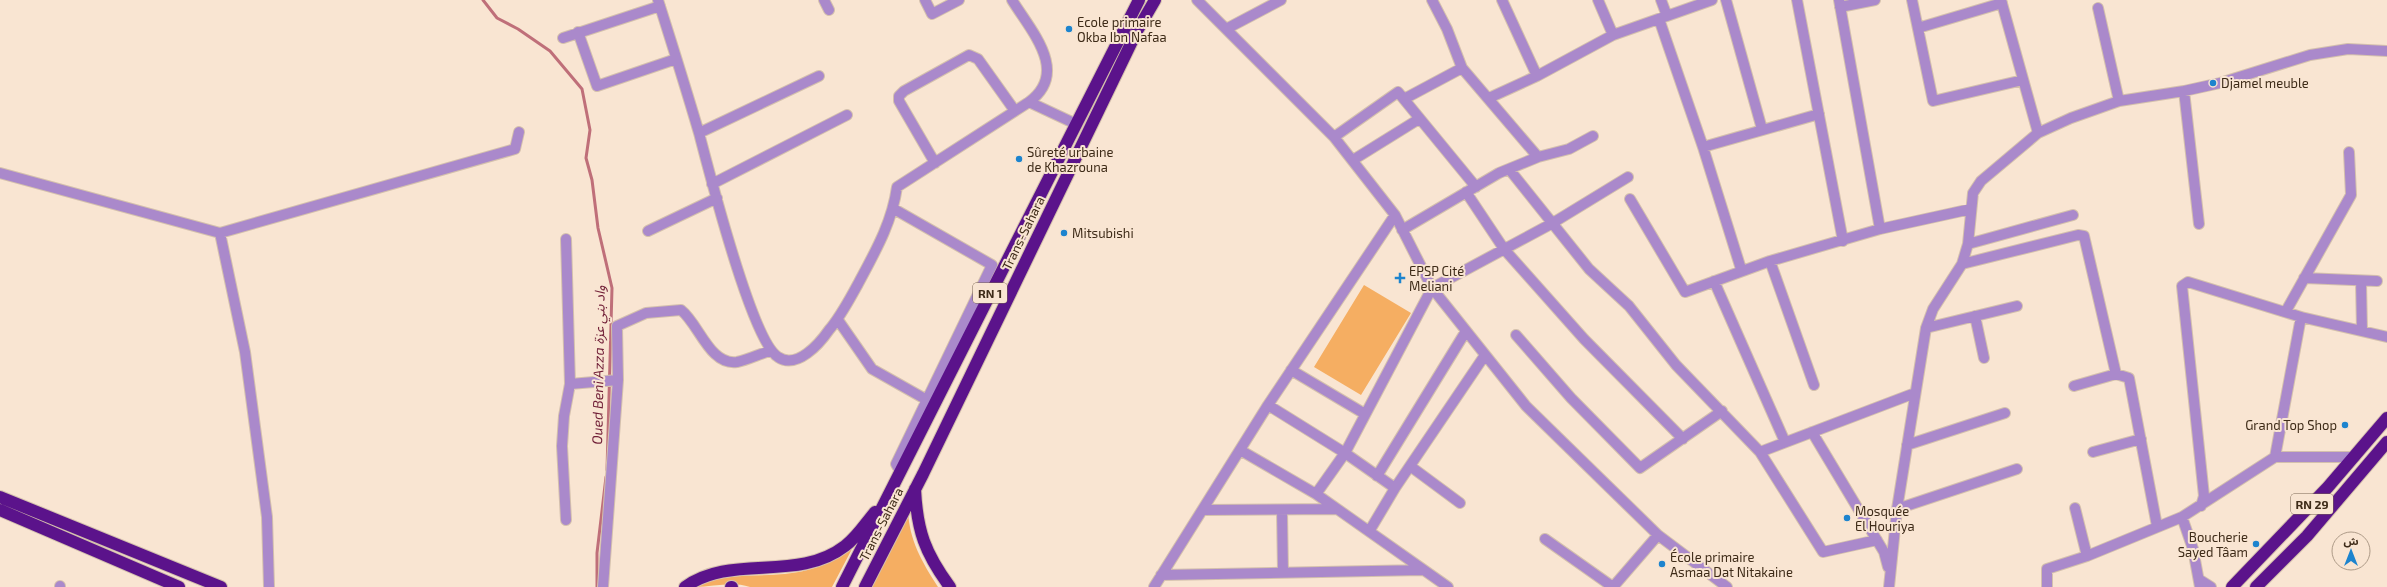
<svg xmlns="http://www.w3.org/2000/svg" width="2387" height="587" font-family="'Exo 2','Noto Sans Arabic',sans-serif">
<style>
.green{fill:#f5ae62}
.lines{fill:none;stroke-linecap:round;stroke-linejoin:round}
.stream{stroke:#bf6f79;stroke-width:3}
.minor-casing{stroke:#d4c0ad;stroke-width:12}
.highway-casing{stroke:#d4c0ad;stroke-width:14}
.minor{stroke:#aa89cb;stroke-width:10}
.highway{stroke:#5b138b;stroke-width:12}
.poi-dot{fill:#1d84ce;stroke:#f9e5d2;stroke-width:1.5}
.labels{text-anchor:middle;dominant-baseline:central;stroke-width:4;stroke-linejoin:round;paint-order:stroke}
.shield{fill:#f9e5d2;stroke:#766350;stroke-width:1}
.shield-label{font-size:12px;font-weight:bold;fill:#3e2b18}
.poi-label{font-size:13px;fill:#3e2b18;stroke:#f9e5d2;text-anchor:start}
.street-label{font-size:13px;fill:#3e2b18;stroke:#f9e5d2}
.water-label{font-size:14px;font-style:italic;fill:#711f37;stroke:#f9e5d2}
</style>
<rect width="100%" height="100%" fill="#f9e5d2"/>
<path class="green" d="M1364,285l47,28 -50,82 -47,-28z
M908,510c1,30 14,52 30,77h-68z
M852,549l-20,38h-82c-19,-6 -36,0 -55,0 31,-16 64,-9 97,-14 23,-3 42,-11 60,-24z"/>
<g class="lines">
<path class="stream" d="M483,0l14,18 21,11 32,22 32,38 8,41 -4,28 6,22 6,48 14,60 -5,182
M597,587v-34l9,-76"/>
<defs>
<path id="minor" d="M658,0c14,44 28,89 41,133 10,38 53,208 79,224 19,13 42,-14 51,-27 12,-14 20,-30 29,-46 17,-32 34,-61 39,-97l132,-85c41,-30 2,-71 -17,-102
M824,0l5,10
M925,0l7,14 27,-14
M1197,0l137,137 61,78 37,73 94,118 132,129 69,52
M1432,0l15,29 15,39 76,89
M1502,0l35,76
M1598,0l15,35
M1661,0l6,16
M1726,0l36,129
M1797,0l46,241
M1839,0l41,229
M1912,0l21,101 90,-21
M2001,0l37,133
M1840,7l35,-7
M2098,8l21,93
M1659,19l44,128 38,122
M1228,28l53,-28
M1918,28l84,-25
M578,32l19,54 79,-27
M563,38l97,-32
M2184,91l15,133
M1489,98l48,-22 76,-41 99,-35
M1404,99l58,-31
M1029,102l47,22
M699,133l120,-57
M1334,137l64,-45 78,95
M1703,147l116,-33
M1353,160l66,-41
M935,163l-36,-62v-5l5,-5 65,-36 9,4 37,52
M1509,169l80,100 40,37 47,59 84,87 63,100 54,-12
M0,173l220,60
M712,184l135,-69
M1466,192l38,57 80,90 99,100
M1630,199l55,93 85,-31 110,-32 91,-20
M894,209l98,56 -96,199 4,7
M1402,230l97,-57 39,-16 31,-8 24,-13
M648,231l69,-33
M1968,244l105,-29
M1770,261l44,124
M1962,264l116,-29 6,1 32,138 13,4 28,148
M2304,278l73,3
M1714,281l71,161
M2361,281l1,50
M2286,311l65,-116 -2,-43
M1975,316l9,42
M838,320l34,49 55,31
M1926,328l91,-22
M1516,335l55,63 69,70 82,-57
M1291,370l74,44
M570,384l48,-4
M2074,386l42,-12
M1268,405l77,48 -29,41
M1812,432l72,120 4,15
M1907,445l98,-32
M1240,450l76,44 132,93
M1760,452l155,-59
M2093,452l48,-13
M2275,457l26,-140
M1410,466l50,37
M1377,476l89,-145
M1395,488l-50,-35 87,-165 119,-64 77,-47
M2201,506l3,-10 -22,-210 6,-4 113,35 86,20
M2075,508l12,48
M1897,509l120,-40
M1203,510l134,-1
M1282,510l1,63
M2182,517l11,32 7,38
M566,520l-4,-74 2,-30 6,-32 -4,-145
M1370,530l25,-42 90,-133
M1545,539l68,48 45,-52
M1161,575l262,-5
M2200,580l11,7
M60,587v-1
M269,587l-2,-70 -22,-165 -25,-119 295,-84 4,-17
M603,587l15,-207 -1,-54 29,-13 35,-3c18,14 29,56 56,52 11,-2 22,-8 33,-11
M1154,587l114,-182 127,-190
M1889,587l8,-78 29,-181 7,-19 29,-45 6,-20 5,-51 8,-12 57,-48 33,-15 48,-17 65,-10 36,-8 90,-28 38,-6 39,2
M2047,587v-18l40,-13 95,-39 93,-60h80"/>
<path id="highway" d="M915,489c2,42 10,64 35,98
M0,497l221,90
M0,510l179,77
M685,587c47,-34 112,-4 160,-41 12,-9 20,-22 30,-34
M731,587h1
M842,587l297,-587
M865,587l58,-113 214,-443 18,-31
M2232,587l96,-100 59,-69
M2256,587l51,-51 80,-94"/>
</defs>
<use href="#minor" class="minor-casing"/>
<use href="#highway" class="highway-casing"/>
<use href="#minor" class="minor"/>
<use href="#highway" class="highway"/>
</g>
<g class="poi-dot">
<circle cx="1069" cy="29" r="4"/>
<circle cx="2213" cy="83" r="4"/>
<circle cx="1019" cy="159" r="4"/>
<circle cx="1064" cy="233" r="4"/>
<path d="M1398 272h4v4h4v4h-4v4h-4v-4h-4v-4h4z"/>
<circle cx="2345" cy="425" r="4"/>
<circle cx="1847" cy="518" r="4"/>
<circle cx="2256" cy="544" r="4"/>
<circle cx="1662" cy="564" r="4"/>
</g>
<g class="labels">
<g class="shield">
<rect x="973" y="283" width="34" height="20" rx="3"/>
<rect x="2291" y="494" width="42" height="20" rx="3"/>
</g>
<g class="shield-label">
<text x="990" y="293">RN 1</text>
<text x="2312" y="504">RN 29</text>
</g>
<g class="poi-label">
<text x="1077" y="22">Ecole primaire<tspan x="1077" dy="15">Okba Ibn Nafaa</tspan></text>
<text x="2221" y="83">Djamel meuble</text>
<text x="1027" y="152">Sûreté urbaine<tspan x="1027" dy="15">de Khazrouna</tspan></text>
<text x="1072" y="233">Mitsubishi</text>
<text x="1409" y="271">EPSP Cité<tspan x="1409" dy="15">Meliani</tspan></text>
<text x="2337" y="425" text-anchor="end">Grand Top Shop</text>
<text x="1855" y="511">Mosquée<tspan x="1855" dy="15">El Houriya</tspan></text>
<text x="2248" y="537" text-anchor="end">Boucherie<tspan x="2248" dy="15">Sayed Tâam</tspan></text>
<text x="1670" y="557">École primaire<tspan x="1670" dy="15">Asmaa Dat Nitakaine</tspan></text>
</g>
<g class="street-label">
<text transform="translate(1023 233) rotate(-64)">Trans-Sahara</text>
<text transform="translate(881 524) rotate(-63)">Trans-Sahara</text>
</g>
<g class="water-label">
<text transform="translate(598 365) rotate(-89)">Oued Beni Azza واد بني عزة</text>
</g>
</g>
<g transform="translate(2351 551)"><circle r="19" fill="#f9e5d2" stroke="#ae9b88"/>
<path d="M0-3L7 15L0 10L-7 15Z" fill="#1d84ce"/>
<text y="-6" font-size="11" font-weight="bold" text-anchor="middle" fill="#3e2b18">ش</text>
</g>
</svg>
